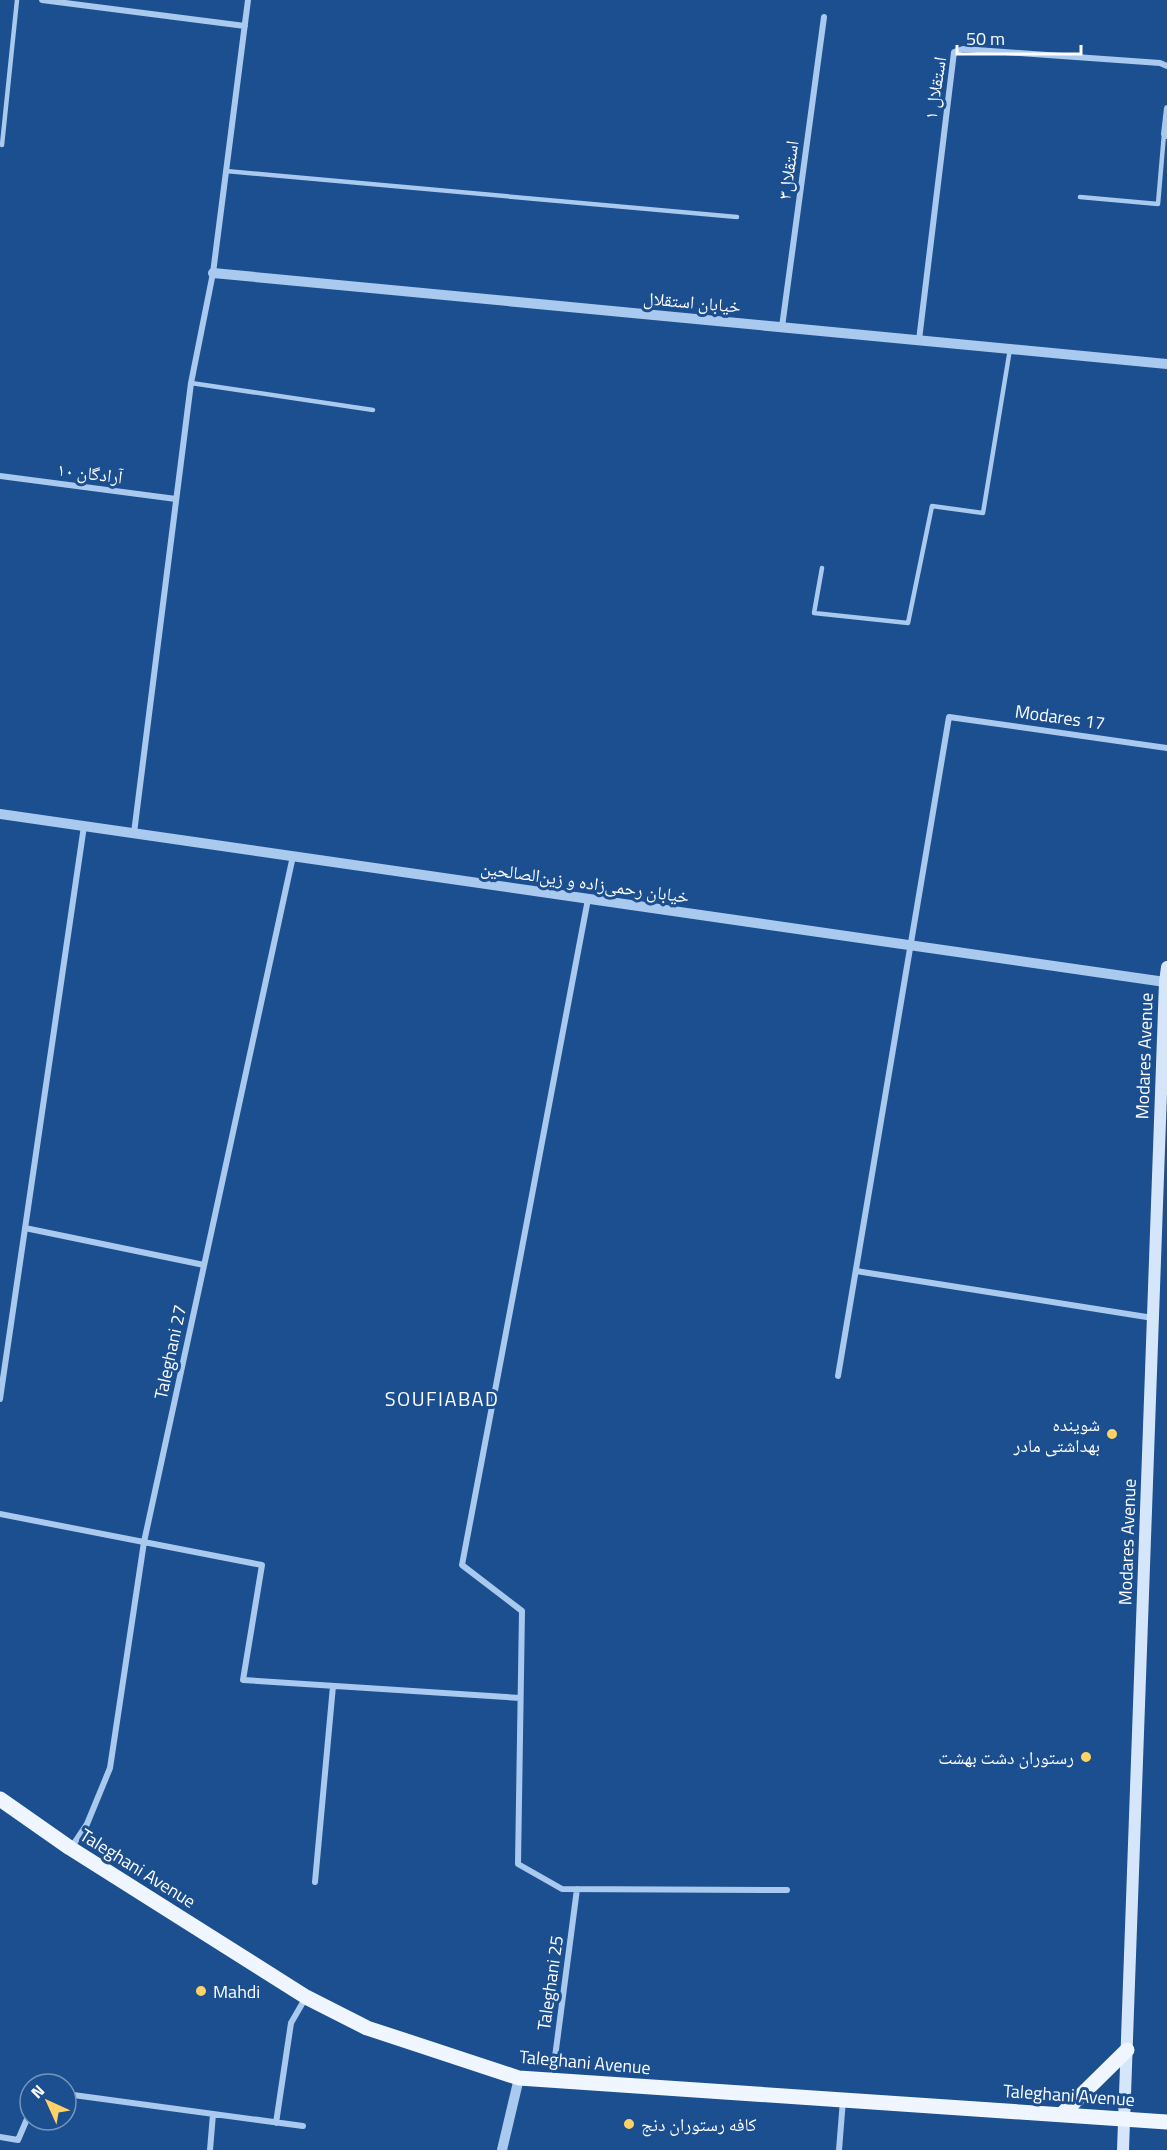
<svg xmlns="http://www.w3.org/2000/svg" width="1167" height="2150" font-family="'Titillium Web','Noto Naskh Arabic',sans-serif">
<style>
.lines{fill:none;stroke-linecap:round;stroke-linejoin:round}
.service{stroke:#a9c9ee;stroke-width:4.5}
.minor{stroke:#a9c9ee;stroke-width:6}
.tertiary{stroke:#a9c9ee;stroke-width:10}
.secondary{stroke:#d6e6fa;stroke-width:12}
.primary{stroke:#f0f6ff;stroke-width:15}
.poi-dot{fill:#ffd166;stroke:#1b4f8f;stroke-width:2}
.labels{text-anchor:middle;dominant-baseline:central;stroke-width:6;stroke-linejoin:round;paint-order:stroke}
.street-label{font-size:18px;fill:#fff;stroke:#1b4f8f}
.poi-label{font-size:18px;fill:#fff;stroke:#1b4f8f;text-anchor:end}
.neighbourhood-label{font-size:20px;letter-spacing:1.5px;fill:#fff;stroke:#1b4f8f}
</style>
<rect width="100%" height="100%" fill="#1b4f8f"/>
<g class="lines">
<path class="service" d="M2,145l15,-145
M226,171l511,46
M1080,197l78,7 6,-70
M191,383l182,27
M822,568l-8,45 94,10 24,-117 51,7 27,-164"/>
<path class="minor" d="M42,0l203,26
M1167,108l-3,26 3,2
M782,327l42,-310
M919,340l35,-288 9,-3 197,14 7,3
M0,476l176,23
M134,833l57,-450 22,-110 35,-273
M588,899l-126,666 60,46 -4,253 44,25 225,1
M25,1228l179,37
M856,1271l297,47
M838,1376l111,-659 218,31
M0,1399l84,-573
M0,1514l262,51 -19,115 277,18
M71,1848l16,-24 23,-56 34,-226 149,-686
M315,1882l18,-196
M552,2080l25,-191
M66,2094l237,32
M276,2123l15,-100 15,-26
M0,2137l18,3 12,-28
M210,2150l3,-36
M839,2150l4,-50"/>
<path class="tertiary" d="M213,273l954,91
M0,814l1165,168
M502,2150l17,-72"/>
<path class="secondary" d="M1123,2150l42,-1168 2,-15"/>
<path class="primary" d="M0,1799l70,49 236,149 61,31 152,50 648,44
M1062,2114l65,-64"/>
</g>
<g class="poi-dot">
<circle cx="1112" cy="1434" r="6"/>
<circle cx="1086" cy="1757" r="6"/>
<circle cx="201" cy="1991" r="6"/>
<circle cx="629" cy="2124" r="6"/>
</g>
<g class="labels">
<g class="street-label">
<text transform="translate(935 88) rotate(-81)">استقلال ۱</text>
<text transform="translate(788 170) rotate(-82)">استقلال۳</text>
<text transform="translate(692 302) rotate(5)">خیابان استقلال</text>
<text transform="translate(90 473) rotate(7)">آرادگان ۱۰</text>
<text transform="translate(1060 717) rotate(8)">Modares 17</text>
<text transform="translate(585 882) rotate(8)">خیابان رحمی‌زاده و زین‌الصالحین</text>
<text transform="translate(1144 1056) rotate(-88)">Modares Avenue</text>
<text transform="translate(170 1352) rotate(-78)">Taleghani 27</text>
<text transform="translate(1127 1542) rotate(-88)">Modares Avenue</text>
<text transform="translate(138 1868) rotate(32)">Taleghani Avenue</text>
<text transform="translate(550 1983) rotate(-82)">Taleghani 25</text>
<text transform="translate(585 2062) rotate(5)">Taleghani Avenue</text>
<text transform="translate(1069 2095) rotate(4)">Taleghani Avenue</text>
</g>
<g class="poi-label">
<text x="1100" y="1424">شوینده<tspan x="1100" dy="21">بهداشتی مادر</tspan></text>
<text x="1074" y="1757">رستوران دشت بهشت</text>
<text x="213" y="1991" text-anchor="start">Mahdi</text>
<text x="641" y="2124" text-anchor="start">کافه رستوران دنج</text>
</g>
<g class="neighbourhood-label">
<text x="442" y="1398">SOUFIABAD</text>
</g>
</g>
<g transform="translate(48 2102) rotate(315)"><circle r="28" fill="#1b4f8f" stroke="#7695bc" stroke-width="1.5"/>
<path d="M0-4.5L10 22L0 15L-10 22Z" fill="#ffd166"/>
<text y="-9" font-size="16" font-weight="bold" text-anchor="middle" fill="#ffffff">N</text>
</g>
<path d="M957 45v9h124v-9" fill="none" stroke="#ffffff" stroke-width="3"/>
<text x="966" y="45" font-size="18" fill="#ffffff" stroke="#1b4f8f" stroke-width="4.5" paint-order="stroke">50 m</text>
</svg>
